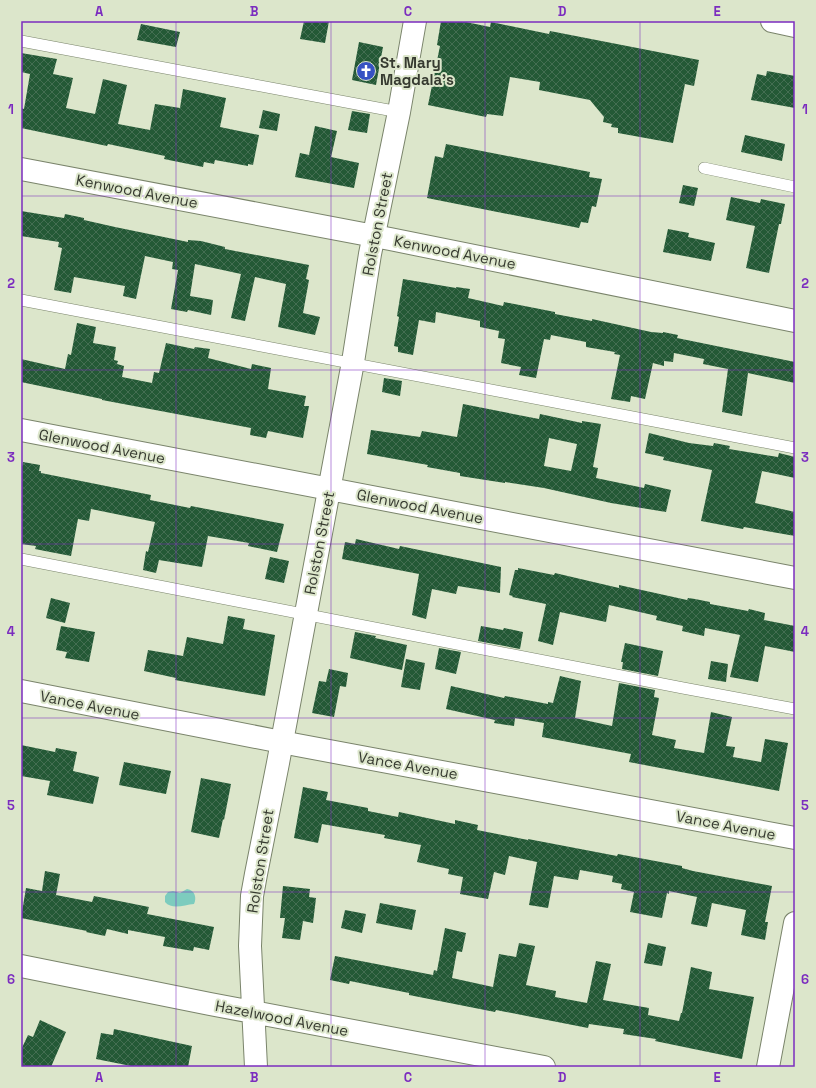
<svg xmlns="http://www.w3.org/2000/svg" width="816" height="1088" font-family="'Space Grotesk',sans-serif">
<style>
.water{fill:#7dccbe}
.building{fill:url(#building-cross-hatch);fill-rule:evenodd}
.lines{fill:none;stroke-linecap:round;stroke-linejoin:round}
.service-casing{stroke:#7a846b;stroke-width:12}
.minor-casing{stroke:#7a846b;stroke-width:24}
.tertiary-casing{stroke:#7a846b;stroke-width:24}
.service{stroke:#fff;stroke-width:11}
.minor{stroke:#fff;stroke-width:22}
.tertiary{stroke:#fff;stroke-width:22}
.grid{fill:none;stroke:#7b2cbf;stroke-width:1;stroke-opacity:0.55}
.labels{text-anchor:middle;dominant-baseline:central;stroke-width:4;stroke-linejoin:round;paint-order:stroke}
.poi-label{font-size:15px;font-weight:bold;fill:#363a30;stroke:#dce6cb;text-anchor:start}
.street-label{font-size:15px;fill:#363a30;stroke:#dce6cb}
.neatline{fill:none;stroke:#7b2cbf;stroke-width:1.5}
.grid-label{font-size:13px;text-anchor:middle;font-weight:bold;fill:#7b2cbf}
</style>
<defs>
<pattern id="building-cross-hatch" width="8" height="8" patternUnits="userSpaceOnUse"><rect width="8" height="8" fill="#245936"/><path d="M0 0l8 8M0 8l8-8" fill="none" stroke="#446e52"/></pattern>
</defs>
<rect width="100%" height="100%" fill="#dce6cb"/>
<path class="water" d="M187,889c8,1 10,9 7,15 -10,1 -22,6 -29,-2v-6l3,-4 5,-1 7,2z"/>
<path class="building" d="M304,21h25l-4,22 -25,-4z
M441,21h20l29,6 1,-5 58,12 1,-3 149,29 -5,26 -9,-2 -12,59 -55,-10v-5l-7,-1 1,-3 -9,-2 1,-5 -14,-17 -51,-10 1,-8 -30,-5 -7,39 -16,-2 -1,3 -58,-12 12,-59 -3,-1z
M141,24l39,8 -4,15 -39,-7z
M359,42l24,5 -7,38 -24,-5z
M21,53l36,6 -4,15 20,4 -7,30 29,6 8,-35 24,6 -9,39 32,6 5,-26 25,4 3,-19 43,9 -6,29 39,8 -6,30 -5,-1v2l-33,-6 -1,4 -10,-2 -1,5 -39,-8 1,-3 -57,-12 -1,2 -86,-18v-20l3,1 6,-35 -9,-2z
M767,71l28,5v32l-44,-8 6,-26 9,2z
M263,110l17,4 -3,17 -18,-3z
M352,111l18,3 -3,19 -19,-3z
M315,126l22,5 -6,26 28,6 -5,25 -59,-11 5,-24 9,2z
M745,135l40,9 -3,17 -41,-9z
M446,144l144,28 -1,5 13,2 -6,28 -4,-1 -4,17 -7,-1 -2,6 -152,-30 8,-42 8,2z
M683,185l15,3 -4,18 -15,-3z
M731,197l29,6 1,-4 24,5 -4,20h-2l-10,49 -23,-5 9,-42 -29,-6z
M21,211l43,7 1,-4 19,4v2l31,7 73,15v-2l13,1 24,6v2l84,16 -3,14 3,1 -6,33 17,4 -5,18 -37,-8 8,-43 -31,-7 -10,44 -14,-3 10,-44 -46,-10 -5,32 23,4 -2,15 -23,-5 -1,2 -16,-3 7,-39 -6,-1 1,-7 -28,-6 -9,43 -13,-3 2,-10 -51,-9 -3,16 -17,-3 8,-42 -4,-1 1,-5 -38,-6z
M668,229l21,4 -1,4 27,6 -4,18 -48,-9z
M403,279l53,9v-1l14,2 -2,9 35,8 1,-4 51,10v2l37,7v-2l59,13 12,1v-1l15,3 -1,3 118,24v21l-47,-10 -6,43 -20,-4 6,-43 -25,-5 1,-5 -30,-6 -1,9 -9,-1v5l-11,-3 -8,36 -14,-3 -1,6 -19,-3 9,-44 -6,-1 1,-2 -29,-5v-5l-35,-7 -1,5 -6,-1 -8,39 -17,-3 2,-8 -20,-4 4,-24 -7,-1 1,-7 -19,-4v-6l-44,-9 -1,11 -16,-3 -6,35 -15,-3v-5l-4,-1 5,-29 -2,-1z
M77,323l19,4 -3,16 23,4 -2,13 4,1 -1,3 7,2 -2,11 30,6 2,-11 5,1 7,-30 28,6 1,-2 15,2 -2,9 43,11 1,-5 19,4 -3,21 38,7 -2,10h5l-6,32 -35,-7 -2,7 -16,-3 1,-7 -149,-28v-1l-81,-17v-23l44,10 3,-15 3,1z
M384,378l18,3 -2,15 -18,-4z
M463,404l76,15 1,-5 42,9v-2l19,3 -8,43 5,1 -2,10 48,10 1,-4 26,6 -5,22 -55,-9 -67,-15 -39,-6v1l-45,-7v-3l-33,-6 1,-2 -61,-11 4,-24 49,7 2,-6 35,6zM549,438l28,6 -6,27 -27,-5z
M649,433l40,10 24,3 1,-3 16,3 -1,3 49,8 1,-4 16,4v21l-33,-7 -7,32 40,9v24l-51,-9 -1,2 -42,-8 11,-51 -49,-10 1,-3 -19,-4z
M23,462l17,3 -1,6h2v2l110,22 -1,5 40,8 1,-2 93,18 -7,28 -29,-6 1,-3 -41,-7 -6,31 -43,-7 -3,13 -13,-3 3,-19 2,1 7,-30 -64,-13 -2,12 -11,-2 -7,37 -26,-5 -10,-2 1,-3 -15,-2v-77h1z
M356,539l43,10 1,-3 101,21 -1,26 -42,-7 -2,8 -24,-5 -6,30 -14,-4 7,-41 -77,-15 3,-17 10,2z
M270,557l19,4 -5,22 -19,-4z
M518,568l36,7 1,-2 64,15v-3l68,15 1,-2 7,1 15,3v2l38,7 1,-2 16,4 -1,7 31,6v26l-30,-6 -7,36 -28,-5 10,-42 -35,-7 -1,8 -22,-5 1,-5 -27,-6 1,-4 -48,-11 -3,17 -46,-10 -7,33 -15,-4 8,-37 -34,-7 1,-1 -4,-1 6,-25h3z
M51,598l19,5 -5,20 -19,-5z
M228,616l17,3 -2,10 32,6 -10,61 -90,-16 1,-2 -32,-7 4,-21 35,6 4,-19 36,7z
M61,626l34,6 -6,30 -24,-4 2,-6 -11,-2z
M481,626l22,4 1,-2 19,4 -3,17 -42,-8z
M355,632l21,4 -1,2 32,7 -5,25 -52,-12z
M625,643l38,8 -5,25 -36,-7 1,-7h-2z
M439,648l22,4 -5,22 -21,-5z
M406,659l19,4 -5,27 -19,-3z
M711,661l17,3 -2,18 -18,-3z
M329,669l19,4 -2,14 -6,-1 -6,31 -22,-4 7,-32 7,1z
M560,676l21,5 -6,37 37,8 7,-43 36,7 -1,7 5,1 -7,37 24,5 -2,8 30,5 7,-41 21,5 -6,29 9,1 -2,10 28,5 4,-23 23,4 -9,48 -150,-29 2,-8 -89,-17 2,-14 -29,-5 -1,8 -20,-3 1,-3 -49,-11 5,-23 53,12 1,-2 43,8v-2l5,1z
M21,745l34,7 1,-4 21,4 -4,19 26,6 -6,27 -46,-9 3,-14 -29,-5z
M124,762l47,9 -5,23 -47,-9z
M201,778l30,6 -7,36 -1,-1 -4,19 -28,-6z
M303,787l25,5 -2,8 42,8v3l30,6 1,-5 56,12v-4l23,5 -1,5 51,10v-1l89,17 1,-2 64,12v2l11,3 79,15 -7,36h3l-3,18 -24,-5 5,-25 -34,-7 -5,24 -16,-3 6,-27 -28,-6v3l-2,-1 -5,25 -32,-6 4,-20 -13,-3 1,-5 -10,-2 1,-6 -33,-6 -2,10 -24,-4 -6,32 -19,-3 8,-43 -28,-6 -4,19 -11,-3 -6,27 -28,-5 3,-17 -15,-3 1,-5 -32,-7 4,-17 -37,-7 1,-3 -63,-11 -4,19 -24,-5z
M45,871l15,3 -4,21 36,7 2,-6 55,11 -2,7 67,13 -5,23 -15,-3 -1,4 -30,-5 2,-9 -37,-7v4l-21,-5 -2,7 -19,-4 1,-1 -66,-13 5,-30 16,3z
M283,886l27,3 -1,8 7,1 -3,25 -10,-2 -3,19 -18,-2 3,-20h-5z
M380,903l36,7 -4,20 -36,-7z
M345,910l21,4 -4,19 -21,-5z
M445,928l21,5 -4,19 -5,-1 -5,27 41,9 6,-33 17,3 3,-14 16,3 -9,39 30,6 -1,6 32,6 9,-42 15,3 -8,36 46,8 -1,7 31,6 2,-8h1l9,-46 21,5 -3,17 45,8 -12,62 -87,-18 1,-2 -33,-5 1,-5 -35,-5 -1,4 -92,-18 -1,2 -86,-17v-2l-59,-12 -1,3 -19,-4 5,-24 98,19 1,-5 3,1z
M648,943l18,4 -4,19 -18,-3z
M40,1020l26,12 -15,35h-30v-17l7,-15 5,2z
M114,1029l78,17 -4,21h-52l-40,-8 5,-26 12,2z"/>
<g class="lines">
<defs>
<path id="service" d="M21,41l378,71
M704,168l91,19
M21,300l774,148
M21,559l662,129 112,21"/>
<path id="minor" d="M772,21l23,5
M21,169l369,70 405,82
M21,430l774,148
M21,966l189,38 334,63
M256,1067l-6,-121 2,-50 4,-22 22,-111 75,-401 17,-108 29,-142 16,-91
M768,1067l27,-144"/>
<path id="tertiary" d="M21,691l276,54 498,93"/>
</defs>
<use href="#service" class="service-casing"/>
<use href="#minor" class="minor-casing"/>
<use href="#tertiary" class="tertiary-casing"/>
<use href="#service" class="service"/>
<use href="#minor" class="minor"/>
<use href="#tertiary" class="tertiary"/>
</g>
<path class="grid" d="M176,21v1046M331,21v1046M485,21v1046M640,21v1046M21,196h774M21,370h774M21,544h774M21,718h774M21,892h774"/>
<defs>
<symbol id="church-disc" viewBox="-11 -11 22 22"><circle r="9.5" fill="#3652c3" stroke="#dce6cb"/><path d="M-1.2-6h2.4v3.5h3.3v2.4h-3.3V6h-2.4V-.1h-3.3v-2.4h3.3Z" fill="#fff"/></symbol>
</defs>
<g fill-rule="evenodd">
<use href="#church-disc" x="355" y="60" width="22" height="22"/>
</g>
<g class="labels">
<g class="poi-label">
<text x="380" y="62">St. Mary<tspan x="380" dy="17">Magdala's</tspan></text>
</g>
<g class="street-label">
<text transform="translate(137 191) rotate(11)">Kenwood Avenue</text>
<text transform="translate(377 224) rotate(-79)">Rolston Street</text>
<text transform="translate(455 252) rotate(11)">Kenwood Avenue</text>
<text transform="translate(102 446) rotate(11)">Glenwood Avenue</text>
<text transform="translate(420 506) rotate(11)">Glenwood Avenue</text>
<text transform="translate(319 543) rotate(-79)">Rolston Street</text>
<text transform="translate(90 705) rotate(11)">Vance Avenue</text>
<text transform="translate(408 765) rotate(10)">Vance Avenue</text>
<text transform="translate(726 825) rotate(11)">Vance Avenue</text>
<text transform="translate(260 861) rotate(-81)">Rolston Street</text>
<text transform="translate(282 1018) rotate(11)">Hazelwood Avenue</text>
</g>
</g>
<rect width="816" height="1088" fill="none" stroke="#dce6cb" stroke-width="44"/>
<rect x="22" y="22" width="772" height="1044" class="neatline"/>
<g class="grid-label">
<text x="99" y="16">A</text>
<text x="254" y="16">B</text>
<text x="408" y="16">C</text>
<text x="562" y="16">D</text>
<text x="717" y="16">E</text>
<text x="11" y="114">1</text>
<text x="805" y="114">1</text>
<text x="11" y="288">2</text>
<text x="805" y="288">2</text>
<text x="11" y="462">3</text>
<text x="805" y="462">3</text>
<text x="11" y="636">4</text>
<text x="805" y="636">4</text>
<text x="11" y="810">5</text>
<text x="805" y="810">5</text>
<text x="11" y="984">6</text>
<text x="805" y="984">6</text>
<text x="99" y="1082">A</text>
<text x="254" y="1082">B</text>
<text x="408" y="1082">C</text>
<text x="562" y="1082">D</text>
<text x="717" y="1082">E</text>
</g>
</svg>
